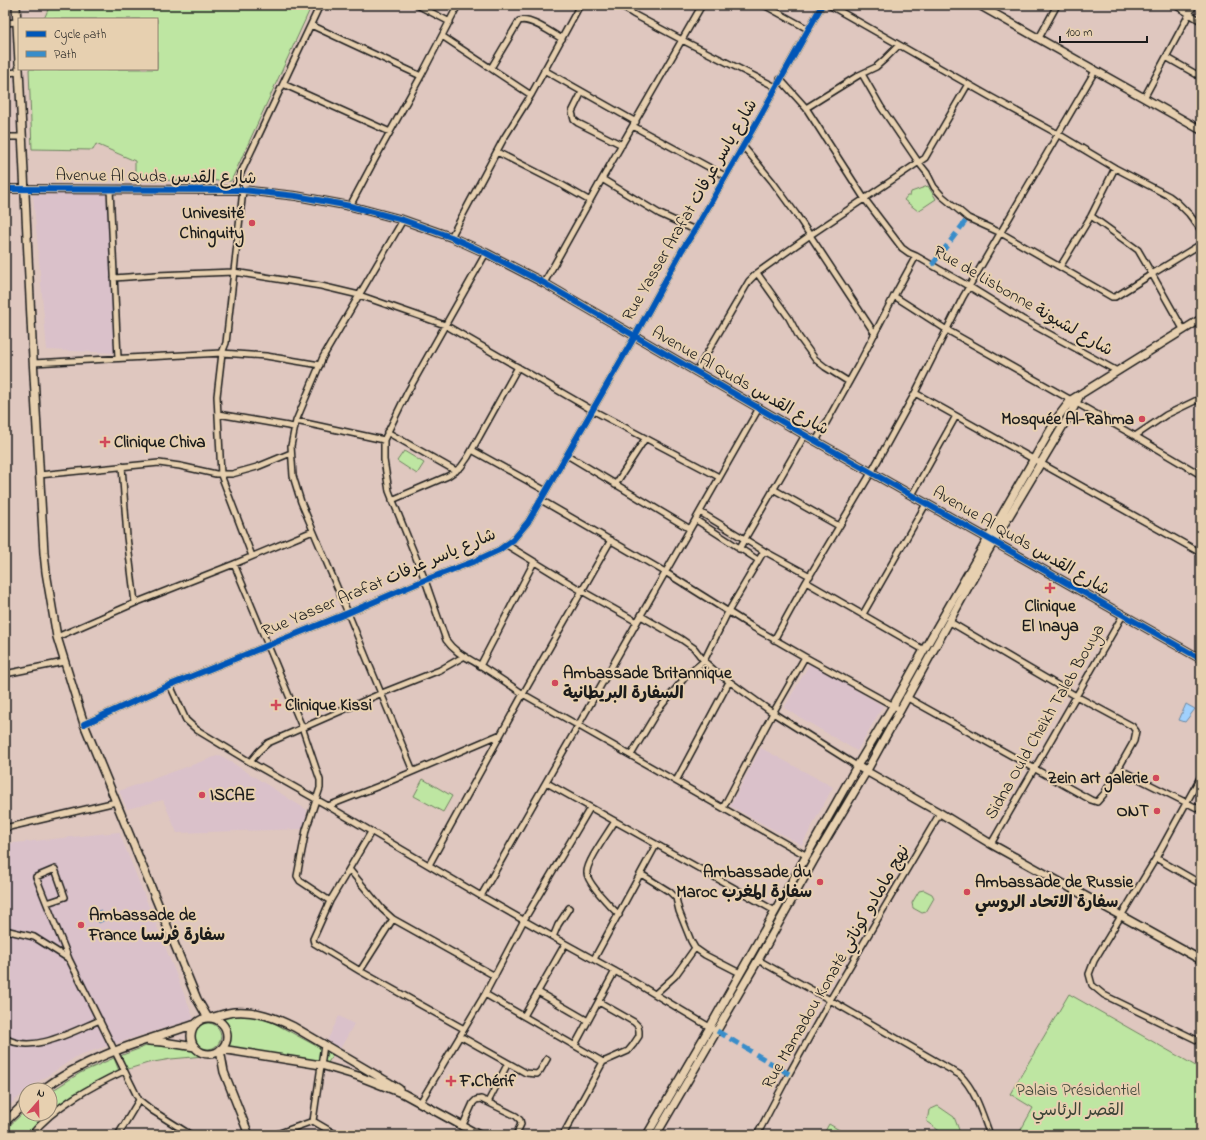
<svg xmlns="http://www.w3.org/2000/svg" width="1206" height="1140" font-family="'Indie Flower','Playpen Sans Arabic',sans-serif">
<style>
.built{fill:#dac1ca}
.green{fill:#bee6a2;stroke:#6d815f}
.water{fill:#a1d1fd;stroke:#6c89a3}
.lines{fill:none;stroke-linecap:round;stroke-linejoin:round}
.street-casing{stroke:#1c1c1c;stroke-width:8}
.secondary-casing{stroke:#1c1c1c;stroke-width:10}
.street{stroke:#e7d0b0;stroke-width:5}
.secondary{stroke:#e7d0b0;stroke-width:7}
.quiet{stroke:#388dca;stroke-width:5;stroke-dasharray:10 5;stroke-linecap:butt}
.cycleway-casing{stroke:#e7d0b0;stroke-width:8}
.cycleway{stroke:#0057b8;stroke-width:6}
.poi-dot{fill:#d1495b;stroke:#e7d0b0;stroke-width:1.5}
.labels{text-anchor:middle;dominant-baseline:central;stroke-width:4;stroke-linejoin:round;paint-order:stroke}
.street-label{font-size:17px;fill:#1c1c1c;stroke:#e7d0b0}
.poi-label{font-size:17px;font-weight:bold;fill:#1c1c1c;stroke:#e7d0b0;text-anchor:start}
.park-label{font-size:17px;fill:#3c4437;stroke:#e7d0b0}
</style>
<rect width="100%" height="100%" fill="#dfc7bf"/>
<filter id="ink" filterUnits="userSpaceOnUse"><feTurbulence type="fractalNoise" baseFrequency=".025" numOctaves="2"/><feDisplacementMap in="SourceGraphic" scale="8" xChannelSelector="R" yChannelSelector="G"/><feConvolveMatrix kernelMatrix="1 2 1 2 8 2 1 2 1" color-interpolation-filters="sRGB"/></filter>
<g filter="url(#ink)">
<path class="built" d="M106,192l11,161 -70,-3 -14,-155z
M810,663l73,43 -26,45 -73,-43z
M761,748l72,39 -31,58 -72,-39z
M220,755l87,55 -3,19 -127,4 -14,-33 -36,9 -8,-18z
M119,832l75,187 -115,36 -53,35v1l-21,18v-265z
M339,1016l15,8 -14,25 -13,-8z"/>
<path class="green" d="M50,5h262l-81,176 -96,-1v-19l-39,-17 -3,6 -61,-1 -3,-80h128v-50h-113z
M928,186l8,13 -18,12 -14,-11 3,-4h3l1,-4z
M404,451l20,12 -7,11 -20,-13z
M423,779l29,17 -9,16 -29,-16z
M924,890l8,4 2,4 -8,14 -4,1 -9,-5 -1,-5 7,-12z
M1069,994l132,75v66h-183l15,-27 -23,-14z
M241,1016l17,1 14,5 61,33 -6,9 -99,-14c4,-13 5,-22 -6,-31l8,-2z
M195 1036a13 13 0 1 1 26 0a13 13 0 1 1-26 0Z
M149,1045c21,0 36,1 55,11l-33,3 -23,4 -23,7 -5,-14z
M114,1058l7,18 -19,7 -47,25 -5,4v-20l30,-19z
M938,1106l16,11 7,18h-16l-18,-13 2,-12z
M26,1110v4h22l-21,21h-22v-5z
M829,1124l12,7 -3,4h-15z"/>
<path class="water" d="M1186,704l9,5 -10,13 -6,-2z
M101,910l4,10 -6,3 -4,-11z"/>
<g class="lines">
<defs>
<path id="street" d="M417,5l33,17
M619,5l14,9 49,26 94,47
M764,5l44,24
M829,5l160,91 69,38 57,34 54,28 9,7 11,11 12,16
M1175,5l26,16
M5,23l12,-1
M311,25l110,51
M442,36l89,59
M1039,38l18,-33
M1166,57l35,20
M491,68l28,-47c11,-4 33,12 43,18
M544,70l92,52
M5,73l14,-1
M862,74l19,33 38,56 8,10 7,14 8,9 26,22 33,15 111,64h3l37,-23 31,55
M780,79l26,29 58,90 38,50 7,5 7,3 54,31 52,32 95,52
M283,84l107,48
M582,92l-10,20 2,8 4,3 44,22
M1144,98l50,-93
M806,108l53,-33 17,-8 9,-8 14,-14
M633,126l92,50
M5,137h18
M743,146l29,35 24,33 79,120
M497,152l65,33 28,16
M602,179l58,35 35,16
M110,189l8,169
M233,190l87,-185
M243,190l-17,153 -4,10 -5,43 4,79 31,81
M350,206l25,-47 46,-83 37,-71
M1091,216l47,34 14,24 49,-30
M403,220l-80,137 -27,64 -5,25 2,30 8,26 47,111 65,158
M451,237l53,-99 27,-43 49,-90
M486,253l-79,140 -23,47v20l5,31 36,89 21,60c10,14 21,17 35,26 14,9 28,18 42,28l284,162
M1060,267l31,-51 24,-48
M757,273l32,45 10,19 16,22 10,8 24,15
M114,278l42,-3 78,-3 87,14 38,9 86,30 147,85 127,67
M544,283l58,-104 100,-174
M894,296l53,34 188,106 66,39
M33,363l189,-10 44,3 54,9
M696,372l53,-91 8,-8 52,-37 116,-78 43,-74
M915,393l286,160
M218,414l76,13
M296,421l88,19
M387,432l69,39
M1135,436l31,-21 35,-17
M816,441l44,-79 34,-66 22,-40
M472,450l74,41
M567,455l123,74
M122,466l5,71 8,66
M39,475l120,-12 21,3 36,8h16l25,-7 34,-14
M615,485l30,-46
M773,489l66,37
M912,495l44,-79
M392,500l56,-24 13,-9 7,-10 50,-90
M541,500l124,72 86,54 54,31 96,53
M700,512l64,39 46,25
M696,520l62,40
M507,545l75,46 55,31
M739,549l66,-114
M234,564l68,163 18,53v8l-14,42 -9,46 3,5 30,20
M806,582l118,68
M863,614l63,-110
M641,616l40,23 13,9 10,13 11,10 58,42 84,53
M57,637l78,-34 99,-39 79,-33
M774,640l32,-58 65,-109 44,-80 48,-96 132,-226
M480,666l54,-104
M5,674l59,-12
M170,685l16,35 11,10 53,32 78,44 153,90 72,41 78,43 82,49
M906,697l185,103 6,2 7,-8 30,-53 2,-10 -4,-5 -56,-30 -126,-74
M84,724l86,-39 178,-72 77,-33 50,-19 24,-11 14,-10 15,-18 18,-31 89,-155 47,-86 13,-20 67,-117 60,-108
M631,755l27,-45 29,-35 17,-14 24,-49 36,-61
M250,762l9,-11 9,-8 114,-50 58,-23 23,-13
M1119,769l82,41
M1201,776l-45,82 -62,103 -5,13 3,11 12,10 97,47
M676,781l53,-99
M547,783l228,128
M328,806l51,-20 122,-52
M723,808l50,-95 32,-56
M615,821c-6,11 -29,41 -28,52 0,10 24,34 32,42
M5,828l111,-26
M371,832l-41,69 -17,38 1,4 46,28 104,58
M991,844l132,-229
M1156,858l45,26
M429,865l94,-171 88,-154
M349,869l33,40 11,10 102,57
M641,874l29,18 6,6 3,13 12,30 4,7 10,7 35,18
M481,896l278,-488
M47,903l18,-6 -10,-28 -19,8 33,82
M5,930l29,7 35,22 70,141 14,11 38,24
M553,937l5,-12 11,-17
M594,959l62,-114
M758,960l72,40 130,75c16,16 22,39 30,60
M360,971l33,-52
M538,992l50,29
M485,994l118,68
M655,994l20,-18 20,-28
M524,1016l41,-72
M460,1036l66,37 11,1 3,-3 7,-12
M5,1038c27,17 69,-7 95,-18
M575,1045l40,-74
M488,1102l20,-39
M420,1103l65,-109 39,-74 66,-112
M313,1121l11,-76
M462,1127l11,-24 3,-3 5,-1 35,17 4,4 1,4 -5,11
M31,1135c24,-29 59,-48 93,-64
M118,1135l21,-35
M274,1135l39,-14 24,14
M563,1135l40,-73 25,-11 5,-6 6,-9v-5l-1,-5 -4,-4 -35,-20
M757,1135l32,-61 41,-74 110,-187"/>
<path id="secondary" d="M16,5l3,58
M979,5l222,125
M19,69l13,271 12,213 2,19 11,65 27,87 113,275 11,19
M5,189l238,1 53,6 54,10 53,14 48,17 35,16 58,30 261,152 396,224
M857,766l83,47 51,31 210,116
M210,1018c8,-2 16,-5 24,-6 22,-2 42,6 60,15l94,55 11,7
M191 1036a18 18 0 1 1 36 0a18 18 0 1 1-36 0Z
M149,1041l14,1 32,5
M221,1049l100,16 37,11 46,18 75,41
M220,1050l4,22 25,63
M42,1090c45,-34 101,-49 154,-66
M5,1122l21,-20
M647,1135l63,-108 147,-261 36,-60 31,-56 134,-233 13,-17 130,-81
M656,1135l102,-175 56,-100 52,-88 121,-219 86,-144 7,-14"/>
</defs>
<use href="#street" class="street-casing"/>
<use href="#secondary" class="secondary-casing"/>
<use href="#street" class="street"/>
<use href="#secondary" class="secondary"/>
<path class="quiet" d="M932,265l36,-47
M717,1031l72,43"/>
<defs>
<path id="cycleway" d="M5,189l238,1 53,6 54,10 53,14 48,17 35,16 58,30 261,152 396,224
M84,724l86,-39 178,-72 77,-33 50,-19 24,-11 14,-10 15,-18 18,-31 89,-155 47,-86 13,-20 67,-117 60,-108"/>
</defs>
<use href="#cycleway" class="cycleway-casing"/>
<use href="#cycleway" class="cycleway"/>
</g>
</g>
<g class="poi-dot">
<circle cx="252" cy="223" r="4"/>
<circle cx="1142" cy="419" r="4"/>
<path d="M103 436h4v4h4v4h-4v4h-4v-4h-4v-4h4z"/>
<path d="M1048 582h4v4h4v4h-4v4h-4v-4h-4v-4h4z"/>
<circle cx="555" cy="683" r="4"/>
<path d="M274 699h4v4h4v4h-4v4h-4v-4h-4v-4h4z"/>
<circle cx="1156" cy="778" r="4"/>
<circle cx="202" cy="795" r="4"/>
<circle cx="1157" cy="811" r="4"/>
<circle cx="820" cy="882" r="4"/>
<circle cx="967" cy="892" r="4"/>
<circle cx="81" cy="925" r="4"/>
<path d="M449 1075h4v4h4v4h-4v4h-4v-4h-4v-4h4z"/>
</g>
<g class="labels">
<g class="street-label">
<text transform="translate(156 177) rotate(1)">Avenue Al Quds شارع القدس</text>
<text transform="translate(690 210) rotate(-60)">Rue Yasser Arafat شارع ياسر عرفات</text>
<text transform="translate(1023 301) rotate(30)">Rue de Lisbonne شارع لشبونة</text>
<text transform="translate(740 381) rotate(30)">Avenue Al Quds شارع القدس</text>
<text transform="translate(1021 541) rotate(30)">Avenue Al Quds شارع القدس</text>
<text transform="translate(379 583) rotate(-23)">Rue Yasser Arafat شارع ياسر عرفات</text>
<text transform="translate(1045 722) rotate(-60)">Sidna Ould Cheikh Taleb Bouya</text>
<text transform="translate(836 967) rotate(-60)">Rue Mamadou Konaté نهج مامادو كوناتي</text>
</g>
<g class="poi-label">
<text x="244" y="213" text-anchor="end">Univesité<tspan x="244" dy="20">Chinguity</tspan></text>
<text x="1134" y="419" text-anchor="end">Mosquée Al-Rahma</text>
<text x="114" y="442">Clinique Chiva</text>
<text x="1050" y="606" text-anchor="middle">Clinique<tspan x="1050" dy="20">El Inaya</tspan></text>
<text x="563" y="673">Ambassade Britannique<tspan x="563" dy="20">السفارة البريطانية</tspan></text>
<text x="285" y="705">Clinique Kissi</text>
<text x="1148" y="778" text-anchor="end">Zein art galerie</text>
<text x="210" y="795">ISCAE</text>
<text x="1149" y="811" text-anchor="end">ONT</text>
<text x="812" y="872" text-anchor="end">Ambassade du<tspan x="812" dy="20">Maroc سفارة المغرب</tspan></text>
<text x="975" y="882">Ambassade de Russie<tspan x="975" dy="20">سفارة الاتحاد الروسي</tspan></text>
<text x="89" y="915">Ambassade de<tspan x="89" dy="20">France سفارة فرنسا</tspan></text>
<text x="460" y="1081">F.Chérif</text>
</g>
<g class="park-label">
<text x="1078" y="1090">Palais Présidentiel<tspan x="1078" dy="20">القصر الرئاسي</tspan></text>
</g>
</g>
<rect width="1206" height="1140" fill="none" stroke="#e7d0b0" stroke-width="20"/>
<rect x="10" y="10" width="1186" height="1120" fill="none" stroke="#1c1c1c" stroke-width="1.5" filter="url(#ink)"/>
<rect x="18" y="18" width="140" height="52" fill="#e7d0b0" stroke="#968875"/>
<rect x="26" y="31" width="20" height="6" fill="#0057b8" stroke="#968875"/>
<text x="54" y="38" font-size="12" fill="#1c1c1c">Cycle path</text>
<rect x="26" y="51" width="20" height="6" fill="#388dca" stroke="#968875"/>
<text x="54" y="58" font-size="12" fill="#1c1c1c">Path</text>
<g transform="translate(38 1102) rotate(20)"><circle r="19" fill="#e7d0b0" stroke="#968875"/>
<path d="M0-3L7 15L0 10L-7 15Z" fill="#d1495b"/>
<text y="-6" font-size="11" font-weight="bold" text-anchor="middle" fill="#1c1c1c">N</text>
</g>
<path d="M1060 36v6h87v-6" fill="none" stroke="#1c1c1c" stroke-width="2"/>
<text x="1066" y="36" font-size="12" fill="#1c1c1c" stroke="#e7d0b0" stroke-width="3" paint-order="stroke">100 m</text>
</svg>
